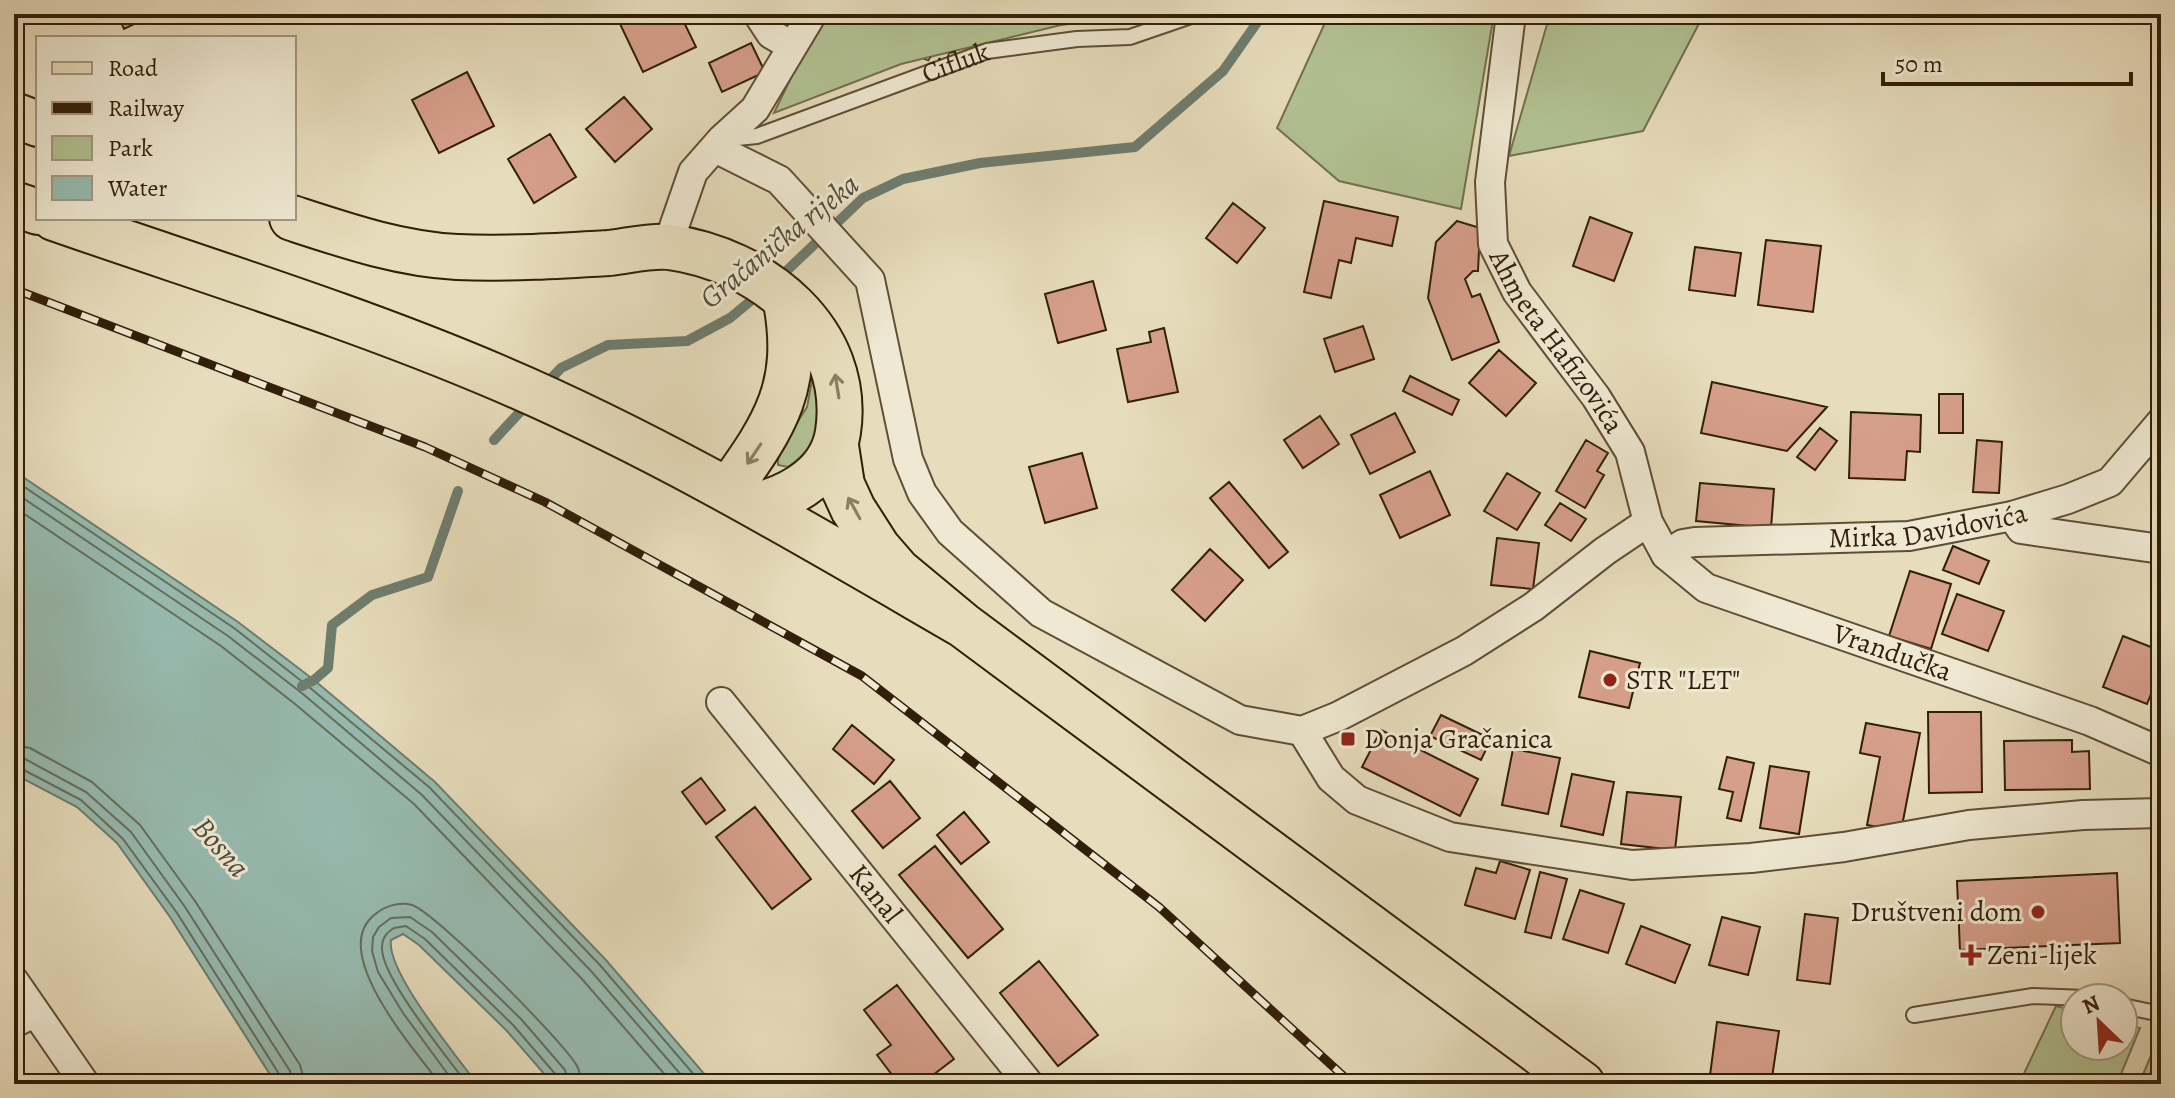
<svg xmlns="http://www.w3.org/2000/svg" width="2175" height="1098" font-family="Alegreya,serif">
<style>
.green{fill:#b2c293;stroke:#72704e;stroke-width:2}
.water{fill:#97bcb1;stroke:#6e7d6e;stroke-width:2}
.lines{fill:none;stroke-linecap:round;stroke-linejoin:round}
.shore{stroke:#646e5d;stroke-width:2}
.stream{stroke:#6e7d6e;stroke-width:10}
.building{fill:#d69f8a;stroke:#311f09;stroke-width:2}
.service-casing{stroke:#5e4e36;stroke-width:18}
.minor-casing{stroke:#5e4e36;stroke-width:32}
.primary-casing{stroke:#311f09;stroke-width:48}
.service{stroke:#efe9d3;stroke-width:14}
.minor{stroke:#efe9d3;stroke-width:28}
.primary{stroke:#e7ddbc;stroke-width:44}
.rail-casing{stroke:#311f09;stroke-width:9}
.rail{stroke:#efe9d3;stroke-width:6;stroke-dasharray:18;stroke-linecap:butt}
.oneway{stroke:#8c7e62}
.poi-dot{fill:#8f2418;stroke:#efe9d3;stroke-width:3}
.labels{text-anchor:middle;dominant-baseline:central;stroke-width:6;stroke-linejoin:round;paint-order:stroke}
.street-label{font-size:28px;fill:#311f09;stroke:#efe9d3}
.poi-label{font-size:28px;fill:#311f09;stroke:#efe9d3;text-anchor:start}
.water-label{font-size:30px;font-style:italic;fill:#504e3b;stroke:#efe9d3}
</style>
<rect width="100%" height="100%" fill="#e7ddbc"/>
<filter id="stains"><feTurbulence type="fractalNoise" baseFrequency=".0025" numOctaves="4"/><feColorMatrix values="0 0 0 0 .2 0 0 0 0 .09 0 0 0 0 .02 0 0 0 .5 -.17"/></filter>
<radialGradient id="worn" r=".72"><stop offset=".6" stop-color="#630" stop-opacity="0"/><stop offset="1" stop-color="#630" stop-opacity=".3"/></radialGradient>
<path class="green" d="M829,14h320l-88,11 -160,39 -127,49 25,-52z
M1329,14h165l-33,195 -122,-28 -62,-53z
M1550,14h154l-61,117 -134,25z
M814,370c4,45 16,68 -26,97l-10,-2v-13l29,-45z
M2056,1006l19,5v35h48v-22l17,4 -23,56h-98z
M2160,1034l1,50h-22z"/>
<path class="water" d="M14,471l224,151 76,58 121,102 170,177 108,125h-160l-46,-53 -88,-86 -16,-11 -12,6c-5,32 66,116 86,144h-201l-106,-167 -53,-74 -40,-36 -63,-33z"/>
<g class="lines">
<path class="shore" d="M14,480l220,148 75,59 120,100 170,177 103,120
M14,492l214,144 75,58 119,101 169,176 98,113
M14,507l207,139 74,58 119,100 168,175 91,105
M14,745l16,3 62,34 48,43 55,76 105,164 5,19
M14,757l11,2 61,33 45,40 54,75 105,164 3,13
M14,767l6,1 61,32 42,39 54,74 104,164 2,7
M440,1084c-24,-33 -111,-130 -67,-168 10,-9 25,-15 39,-11 24,8 151,136 165,161 3,6 4,12 4,18
M455,1084l-52,-71 -25,-41 -6,-21 1,-14 6,-10 12,-9 19,-1 22,15 89,87 44,51 4,14
M467,1084c-19,-26 -86,-107 -85,-136 0,-10 4,-15 12,-20l12,-2 19,13 88,86 44,51 2,8"/>
<path class="stream" d="M778,279l85,-81 40,-19 77,-16 155,-16 88,-76 40,-57
M543,387l18,-19 47,-23 79,-4 43,-23 29,-24
M494,440l36,-39
M302,686l12,-6 14,-12 4,-43 40,-30 56,-18 30,-86"/>
</g>
<path class="building" d="M117,14h38l-31,15z
M639,14h41l16,33 -53,25 -23,-48z
M751,43l14,29 -43,20 -13,-29z
M467,72l27,54 -55,27 -27,-53z
M624,97l28,32 -37,33 -29,-33z
M550,134l26,43 -42,26 -26,-44z
M1324,201l74,16 -6,29 -36,-8 -5,25 -12,-3 -8,38 -27,-6z
M1233,203l32,25 -28,35 -31,-25z
M1590,217l42,16 -18,48 -41,-15z
M1457,221l23,7 -2,43h-5l-8,8 7,18 8,-3 19,48 -47,18 -24,-62 8,-56z
M1766,240l55,6 -8,66 -55,-7z
M1695,247l46,6 -6,43 -46,-6z
M1093,281l13,49 -48,13 -13,-49z
M1363,326l11,33 -39,13 -11,-33z
M1164,328l14,64 -50,10 -11,-53 34,-7 -2,-10z
M1499,350l37,33 -30,33 -37,-33z
M1410,376l49,24 -7,15 -49,-24z
M1712,382l115,25 -40,44 -86,-18z
M1939,394h24v39h-24z
M1851,412l70,3 -1,37 -13,-1 -2,29 -56,-2z
M1395,413l20,39 -45,22 -19,-39z
M1320,416l19,28 -36,24 -19,-28z
M1820,428l17,13 -22,29 -18,-13z
M1586,440l22,13 -11,18 7,4 -19,33 -29,-17z
M1977,440l25,2 -3,51 -26,-1z
M1082,453l15,55 -52,15 -16,-56z
M1430,471l20,44 -50,23 -20,-43z
M1507,473l33,20 -23,37 -33,-19z
M1229,482l59,70 -19,16 -59,-70z
M1700,483l74,6 -3,39 -75,-7z
M1560,503l26,16 -15,22 -26,-16z
M1497,538l42,5 -6,46 -42,-4z
M1953,546l36,15 -10,23 -36,-14z
M1210,549l33,31 -38,41 -33,-31z
M1910,571l41,13 -20,65 -42,-13z
M1957,594l47,17 -16,40 -46,-17z
M2123,636l38,15v18l-14,35 -44,-17z
M1590,651l50,12 -11,45 -50,-11z
M1928,712h53l1,80 -53,1z
M1441,715l50,24 -10,21 -51,-24z
M1866,723l54,10 -19,98 -34,-6 13,-68 -20,-4z
M852,725l42,35 -20,24 -41,-35z
M1381,730l97,49 -18,37 -98,-49z
M2072,740v12l17,-1 1,38 -85,1 -1,-49z
M1513,749l47,9 -12,56 -46,-9z
M1727,757l27,6 -13,58 -14,-3 6,-26 -14,-3z
M1770,766l39,6 -10,62 -39,-6z
M1572,774l42,8 -11,53 -42,-9z
M701,778l24,32 -19,14 -24,-32z
M890,781l30,37 -37,30 -31,-37z
M1627,792l54,5 -6,53 -54,-6z
M755,807l56,72 -39,30 -56,-72z
M964,812l25,30 -28,22 -24,-29z
M935,846l68,83 -35,29 -69,-83z
M1500,861l30,9 -15,49 -50,-14 11,-37 20,5z
M1540,872l27,7 -16,59 -26,-6z
M2117,873l3,70 -160,7 -3,-69z
M1580,890l44,14 -16,49 -45,-14z
M1805,914l33,4 -8,66 -33,-4z
M1722,917l38,10 -12,48 -39,-10z
M1641,926l49,19 -15,38 -49,-19z
M1039,961l59,74 -40,31 -58,-73z
M897,985l57,74 -33,25h-22l-22,-29 14,-10 -27,-35z
M1717,1022l62,9 -8,53 -62,-1z
M1113,1076l6,8h-15z"/>
<g class="lines">
<defs>
<g id="service">
<path id="s1" d="M727,139l30,-3 230,-85 90,-12 53,-2 67,-23"/>
<path d="M2123,1006l38,8"/>
<path d="M1914,1015l119,-19 53,2"/>
<path d="M14,1031l25,-13"/>
</g>
<g id="minor">
<path d="M758,14l13,20 21,12"/>
<path id="s2" d="M1511,14l-21,168 3,62 24,48 79,105 34,55 18,70 18,33 40,33 384,133 71,31"/>
<path d="M715,148l64,32 91,100 38,179 14,34 28,39 91,81 199,107 62,11 37,-15 125,-65 69,-44 72,-56 43,-29"/>
<path d="M667,247l26,-75 29,-33 33,-30 57,-95"/>
<path d="M2012,516l9,13 140,20"/>
<path id="s3" d="M1666,555l17,-11 12,-2 214,-6 103,-20 56,-17 42,-17 51,-60"/>
<path id="s4" d="M721,702l308,382"/>
<path d="M1302,731l29,47 26,22 93,37 182,28 119,-7 93,-11 125,-22 114,-10 78,-2"/>
<path d="M14,981l71,103"/>
</g>
<path id="primary" d="M14,115l24,9
M14,204l24,8
M54,218c149,52 300,98 445,160 162,69 312,159 464,247
M292,218c55,18 108,36 165,39 51,2 102,-1 152,-4 19,-2 41,-8 60,-6 92,12 184,85 169,185 -6,41 -43,63 -80,73
M836,446l6,39 11,24 25,39 20,23 65,54 619,459
M729,489c47,-65 72,-104 57,-187"/>
</defs>
<use href="#service" class="service-casing"/>
<use href="#minor" class="minor-casing"/>
<use href="#primary" class="primary-casing"/>
<use href="#service" class="service"/>
<use href="#minor" class="minor"/>
<use href="#primary" class="primary"/>
<defs>
<path id="rail" d="M14,289l411,158 120,55 317,174 297,231 193,177"/>
</defs>
<use href="#rail" class="rail-casing"/>
<use href="#rail" class="rail"/>
</g>
<defs><path id="oneway-shaft" d="M-6 0H5M1.5-3L5.5 0L1.5 3" fill="none" stroke-width="1.6" stroke-linecap="round" stroke-linejoin="round" transform="scale(2)"/></defs>
<g class="oneway">
<use href="#oneway-shaft" transform="translate(837 386) rotate(-99)"/>
<use href="#oneway-shaft" transform="translate(754 454) rotate(124)"/>
<use href="#oneway-shaft" transform="translate(854 508) rotate(-119)"/>
</g>
<g class="poi-dot">
<circle cx="1610" cy="680" r="8"/>
<rect x="1340" y="731" width="16" height="16" rx="4"/>
<circle cx="2038" cy="912" r="8"/>
<path d="M1967 943h8v8h8v8h-8v8h-8v-8h-8v-8h8z"/>
</g>
<g class="labels">
<g class="street-label">
<text stroke="none"><textPath href="#s1" startOffset="242">Čifluk</textPath></text>
<text stroke="none"><textPath href="#s2" startOffset="348">Ahmeta Hafizovića</textPath></text>
<text stroke="none"><textPath href="#s3" startOffset="266">Mirka Davidovića</textPath></text>
<text stroke="none"><textPath href="#s2" startOffset="840">Vrandučka</textPath></text>
<text stroke="none"><textPath href="#s4" startOffset="246">Kanal</textPath></text>
</g>
<g class="poi-label">
<text x="1626" y="680">STR "LET"</text>
<text x="1364" y="739">Donja Gračanica</text>
<text x="2022" y="912" text-anchor="end">Društveni dom</text>
<text x="1987" y="955">Zeni-lijek</text>
</g>
<g class="water-label">
<text transform="translate(779 241) rotate(-39)">Gračanička rijeka</text>
<text transform="translate(221 847) rotate(49)">Bosna</text>
</g>
</g>
<rect width="2175" height="1098" fill="none" stroke="#e7ddbc" stroke-width="48"/>
<rect x="16" y="16" width="2143" height="1066" fill="none" stroke="#311f09" stroke-width="4"/>
<rect x="24" y="24" width="2127" height="1050" fill="none" stroke="#311f09" stroke-width="2"/>
<rect x="36" y="36" width="260" height="184" fill="#efe9d3" stroke="#a39882" stroke-width="2"/>
<rect x="52" y="62" width="40" height="12" fill="#e7ddbc" stroke="#a39882" stroke-width="2"/>
<text x="108" y="76" font-size="24" fill="#311f09">Road</text>
<rect x="52" y="102" width="40" height="12" fill="#311f09" stroke="#a39882" stroke-width="2"/>
<text x="108" y="116" font-size="24" fill="#311f09">Railway</text>
<rect x="52" y="136" width="40" height="24" fill="#b2c293" stroke="#a39882" stroke-width="2"/>
<text x="108" y="156" font-size="24" fill="#311f09">Park</text>
<rect x="52" y="176" width="40" height="24" fill="#97bcb1" stroke="#a39882" stroke-width="2"/>
<text x="108" y="196" font-size="24" fill="#311f09">Water</text>
<g transform="translate(2099 1022) rotate(335)"><circle r="38" fill="#efe9d3" stroke="#a39882" stroke-width="2"/>
<path d="M0-6L14 30L0 20L-14 30Z" fill="#8f2418"/>
<text y="-12" font-size="22" font-weight="bold" text-anchor="middle" fill="#311f09">N</text>
</g>
<path d="M1883 72v12h248v-12" fill="none" stroke="#311f09" stroke-width="4"/>
<text x="1895" y="72" font-size="24" fill="#311f09" stroke="#efe9d3" stroke-width="6" paint-order="stroke">50 m</text>
<rect width="100%" height="100%" filter="url(#stains)"/>
<rect width="100%" height="100%" fill="url(#worn)"/>
</svg>
